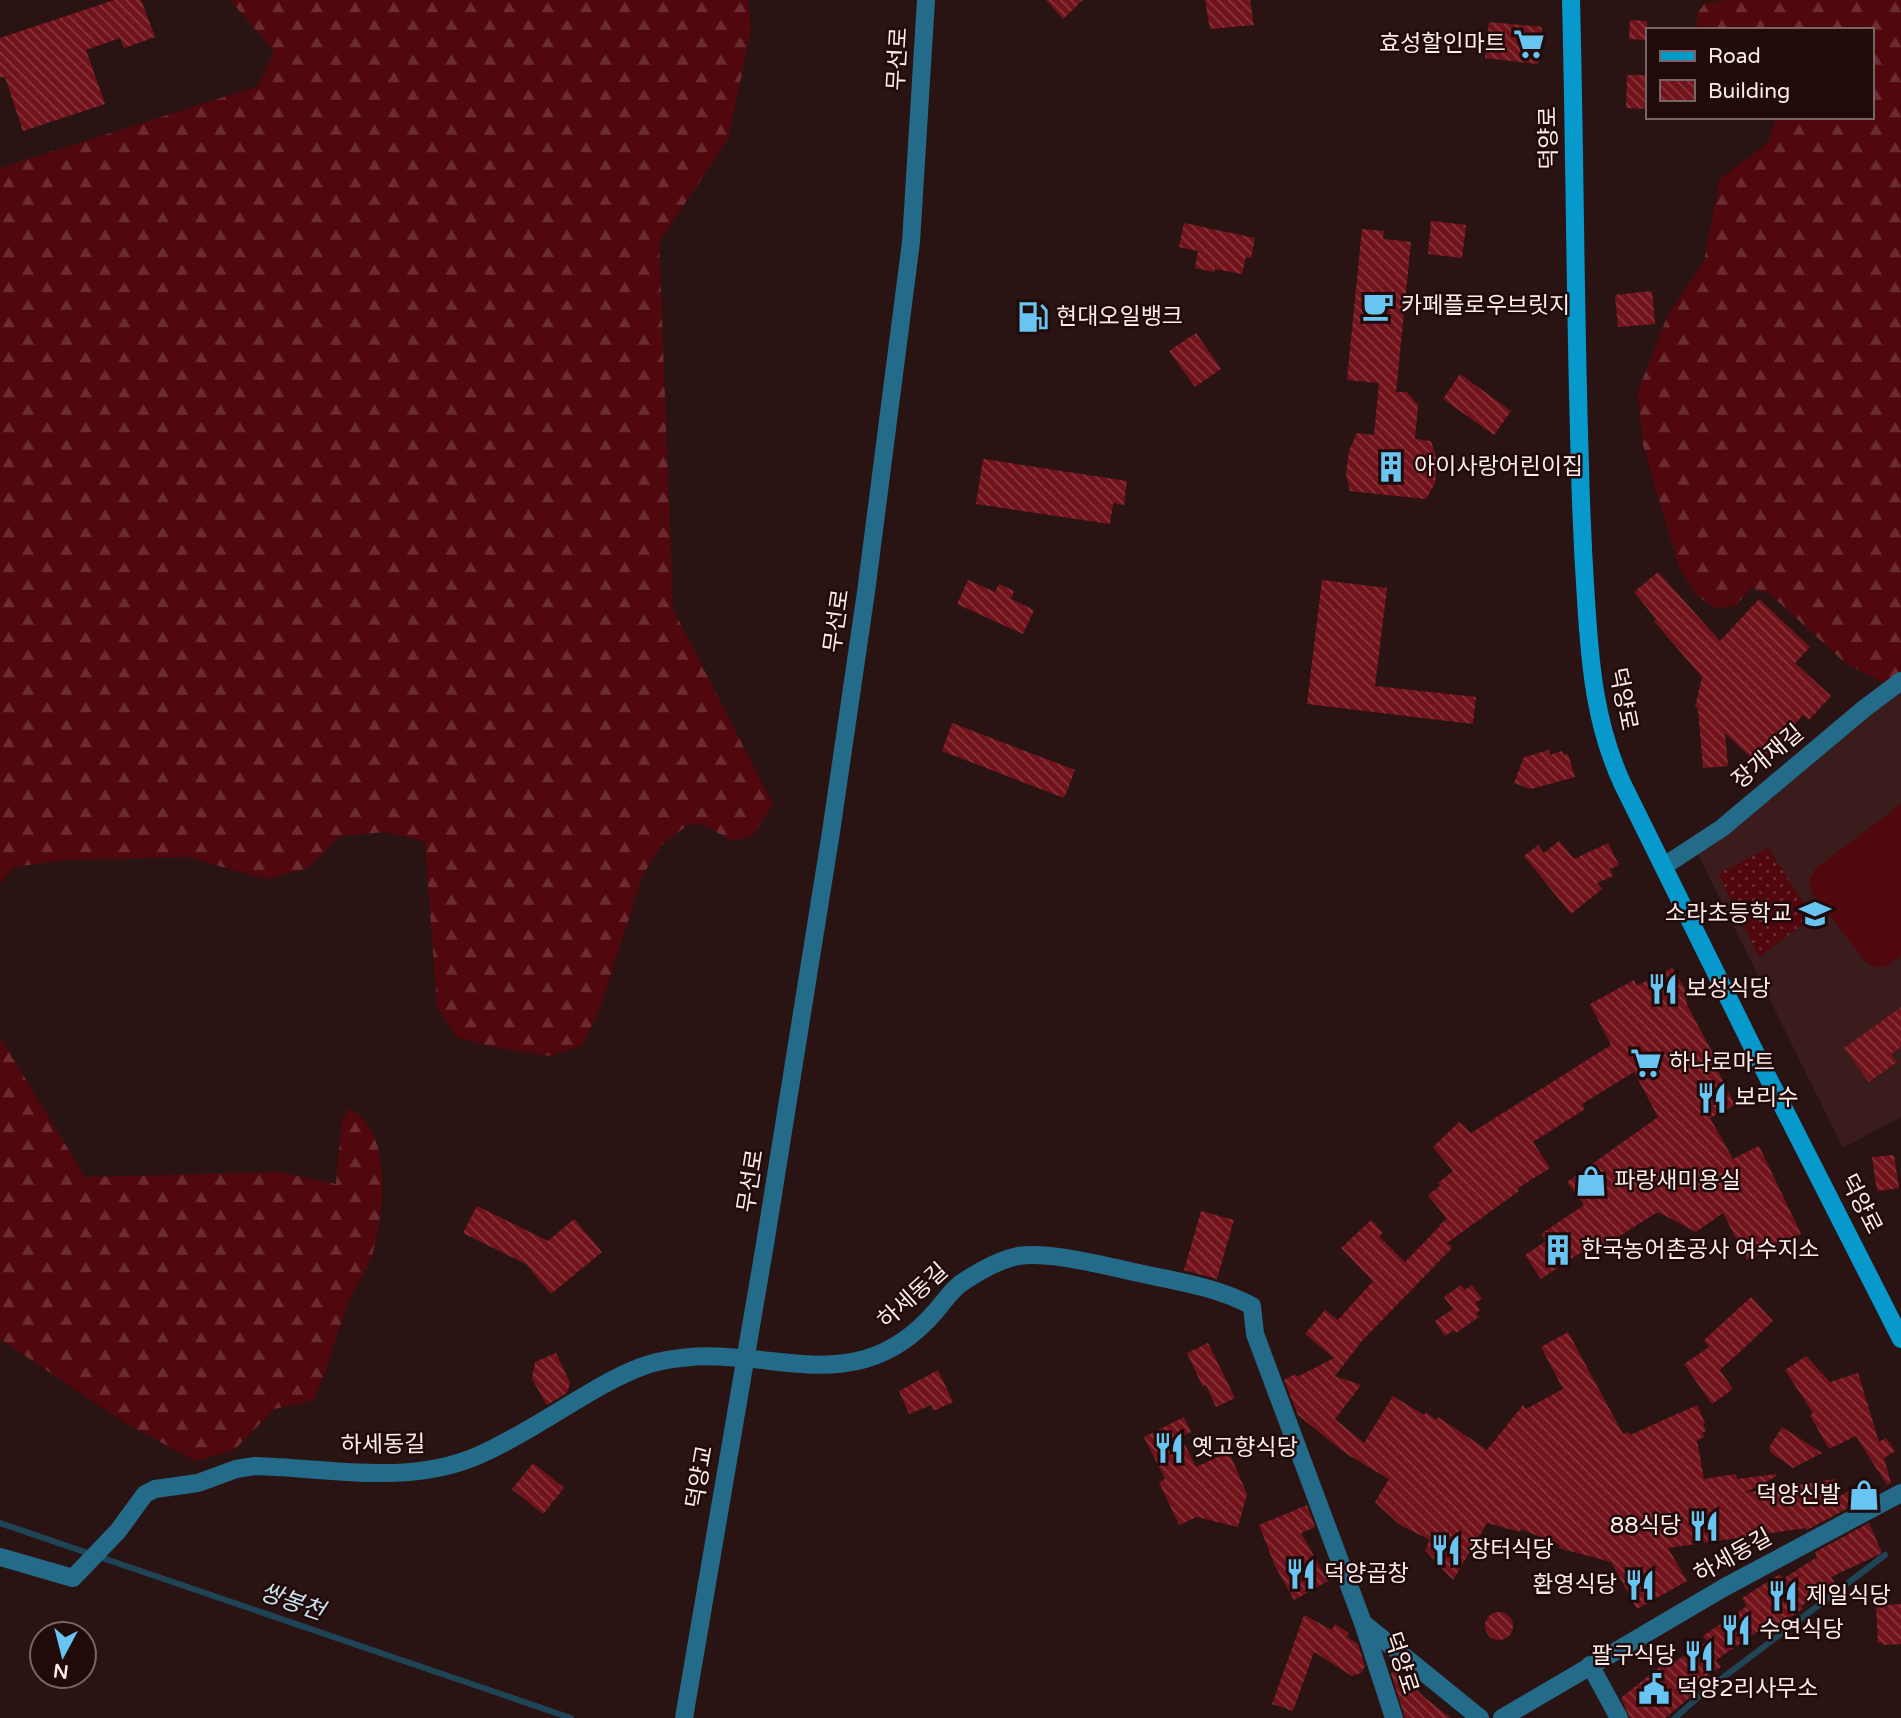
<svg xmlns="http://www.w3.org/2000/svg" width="1901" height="1718" font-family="'Varela Round','Noto Sans KR',sans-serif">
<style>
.built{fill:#391c1b}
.grass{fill:url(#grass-dots)}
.forest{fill:url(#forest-firs)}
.pitch{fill:#51070e}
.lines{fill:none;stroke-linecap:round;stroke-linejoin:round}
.stream{stroke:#1f4455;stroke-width:6}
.building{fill:url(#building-back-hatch)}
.minor{stroke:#246b8a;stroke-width:18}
.tertiary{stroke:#246b8a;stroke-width:18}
.secondary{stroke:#0799cc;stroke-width:18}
.tertiary-bridge{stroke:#246b8a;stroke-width:18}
.labels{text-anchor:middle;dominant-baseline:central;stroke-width:5;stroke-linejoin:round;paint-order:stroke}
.poi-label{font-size:23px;fill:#fbebe9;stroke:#200b0a;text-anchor:start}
.street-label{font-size:23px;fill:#fbebe9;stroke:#200b0a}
.water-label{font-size:24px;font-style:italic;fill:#c9e2ef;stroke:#200b0a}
</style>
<defs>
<pattern id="grass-dots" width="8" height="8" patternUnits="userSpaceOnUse" patternTransform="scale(1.75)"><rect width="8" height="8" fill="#51070e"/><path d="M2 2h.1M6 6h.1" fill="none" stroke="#6b2b31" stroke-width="1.8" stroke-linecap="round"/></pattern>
<pattern id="forest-firs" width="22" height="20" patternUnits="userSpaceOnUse" patternTransform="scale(1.75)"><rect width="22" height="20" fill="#51070e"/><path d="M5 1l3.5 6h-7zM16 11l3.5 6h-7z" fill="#6b2b31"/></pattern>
<pattern id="building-back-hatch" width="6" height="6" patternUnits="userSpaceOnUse" patternTransform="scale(1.75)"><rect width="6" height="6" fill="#72131b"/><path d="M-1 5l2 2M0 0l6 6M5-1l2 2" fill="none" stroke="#87363c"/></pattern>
</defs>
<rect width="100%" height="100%" fill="#2a1413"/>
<path class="built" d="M1901,681v436l-58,31 -149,-302z"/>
<path class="grass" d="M1768,848l45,69 -54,40 -41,-83z"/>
<path class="forest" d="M230,0h518l3,30 -23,109 -69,103 14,367 100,195 -21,32 -20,5 -29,-17 -15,1 -27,20 -18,30 -45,139 -16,31 -31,11 -54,-8 -41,-11 -19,-31 -12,-165 -40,-9 -45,4 -32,32 -42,11 -79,-22 -120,3 -54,7 -13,17v-716l258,-82 16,-35z
M1730,0h171v681l-8,6 -48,-24 -75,-69 -19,-6 -16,18 -19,2 -20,-13 -17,-28 -36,-122 -5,-54 29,-74 37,-56 16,-82 48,-36 8,-26h95v-87l-174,-2v-14l8,-11z
M0,1037l85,140 195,-5 56,12 6,-62 7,-13c44,20 35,101 25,139 -5,21 -20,39 -27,59 -12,31 -20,62 -33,93l-40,9 -40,41 -38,11 -71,-38 -125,-84z"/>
<path class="pitch" d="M1901,804v152c-13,10 -22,16 -36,5l-53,-68 -3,-12 6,-12z"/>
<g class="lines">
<path class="stream" d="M0,1523l571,195
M1675,1718l29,-26 181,-137"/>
</g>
<path class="building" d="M114,0h27l14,37 -31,11 -4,-10 -34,12 19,54 -82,27 -18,-54 -5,1v-40z
M1046,0h37l-20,19z
M1205,0h45l4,25 -44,4z
M1630,20l17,1v19l-18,-1z
M1489,22l53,5 -4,37 -53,-6z
M1627,75h20v34l-21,-1z
M1431,221l35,4 -4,33 -34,-4z
M1184,223l71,15 -4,20 -5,-1 -4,17 -27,-5 -1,3 -19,-4 3,-17 -19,-4z
M1362,229l22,2 -1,8 28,3 -15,150h11l11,13 -3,34 16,2 6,19 -2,23 -9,16 -76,-8 -4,-17 3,-23 8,-18 17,2 5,-52 -32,-3z
M1652,291l3,33 -37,3 -3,-32z
M1196,333l25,36 -26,18 -26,-36z
M1460,374l51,37 -17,24 -51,-36z
M983,459l144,22 -3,24 -11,-2 -3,21 -134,-20z
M1658,572l62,69 39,-42 51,48 -15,16 36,33 -22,24 -6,-5 -45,49 -33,-31 3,33 -25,2 -5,-60 -3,-1 7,-30 -48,-56 2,-2 -22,-27z
M968,580l27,12 4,-8 15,7 -3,8 23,11 -11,24 -66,-30z
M1322,580l65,8 -12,98 101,11 -3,27 -166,-20z
M952,723l123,47 -11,28 -122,-47z
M1549,750l1,5 12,-4 2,4 4,-1 7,23 -44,12 -17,-6 10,-26z
M1559,841l15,18 34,-16 11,22 -9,4 3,7 -16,7 5,6 -31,25 -47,-58 14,-11 6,8z
M1672,968l12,19 3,18 31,58 -3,2 20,40 -25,13 23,41 26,-13 42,88 -54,26 -24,-47 -27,19 -36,-19h-4l-54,34 -4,-6 -57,38 -16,-24 21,-14 -5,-7 43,-29 -17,-23 91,-65 -24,-45 -52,32 3,5 -52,33 17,26 -32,20 1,3 -72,52 5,5 -91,94 -26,34 26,9 -26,34 29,24 29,-47 31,19 2,-3 10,8 2,-3 49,33 36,-45 3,4 37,-20 -22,-42 27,-15 55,102 6,-2 1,3 67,-30 8,18 -2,1 3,7 -4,2 2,4 -7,3 7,39 32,-5 1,5 39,-5 1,2 -33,17 91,-14 3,18 31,-17 7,13 -69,37 -1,-2 -138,20 19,33 -50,28 -26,-47 -52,-14 1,-3 -39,-16 -1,3 -33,-9 -34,57 -28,-30 5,-10 -30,-15 -25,-23 14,-23 -44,-26 -47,-38 -14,-35 11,-6 2,3 37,-19 -29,-24 20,-24 13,10 35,-39 -32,-33 30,-28 12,13 -4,3 26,26 35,-36 -1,-1 8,-6 -19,-24 12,-9 -2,-3 15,-12 -20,-24 26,-25 12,11 140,-88 -21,-41 44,-24 3,6z
M1901,1007v40l-10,7 6,8 -28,20 -25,-34z
M1894,1155l5,33 -22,3 -5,-34z
M477,1206l71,35 26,-22 28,33 -51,42 -25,-30 -63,-31z
M1201,1211l33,9 -17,59 -33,-9z
M1461,1285l4,5 7,-5 10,14 -7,4 5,7 -4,3 3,4 -23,16 -2,-3 -9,6 -10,-15 18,-12 -9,-12z
M1751,1297l22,24 -53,49 13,19 -21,15 -28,-40 25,-17 -5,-7z
M1208,1343l27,55 -19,9 -10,-22 -3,2 -16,-34z
M556,1353l14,30 -3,10 -20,12 -15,-26 3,-17z
M1806,1356l24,26 28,-9 21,69 7,-4 9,13 -11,7 7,25 -4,2 -31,-49 -27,13 -19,-34 3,-2 -28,-43z
M938,1370l15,32 -20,9 -2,-6 -22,9 -10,-23z
M1184,1417l7,15 -10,5 15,30 33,-15 18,42 -9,33 -41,-10 -18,8 -20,-43 6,-3 -21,-42z
M1782,1427l40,26 -29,15 -23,-16v-6z
M533,1463l31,25 -21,26 -31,-25z
M1307,1505l8,22 -14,6 27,48 -34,19 -19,-34 -16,-41z
M1869,1523l13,30 -51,24 4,6 -34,23 2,3 -40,25 -3,-4 -44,30 5,7 -32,21 5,6 -29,24h-35l-9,-20 46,-37 3,4 37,-24 -4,-5 44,-30 -5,-8 38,-24 3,5 34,-22 -2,-5z
M1901,1604v40l-18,1v-2h-5l-2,-37z
M1485 1626a14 14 0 1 1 28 0a14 14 0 1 1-28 0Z
M1304,1615l28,15 3,-6 14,9 -2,4 11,7 7,22 -4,7 -9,3 -38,-24 -21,59 -21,-7z
M1397,1669l28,29 26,20h-46l-14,-45z"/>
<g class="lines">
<path class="minor" d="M0,1557l73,21 45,-47 27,-37 10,-5 43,-6 38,-14 19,-3c74,2 152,20 222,-10 39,-17 76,-42 112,-63 22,-13 44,-25 68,-31 23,-5 46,-7 70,-5 46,2 92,15 138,2 28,-8 51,-25 70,-47 8,-9 15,-20 25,-28 16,-11 38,-24 58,-28 32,-5 83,9 116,16 40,9 81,14 118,34l3,28 108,289 117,95
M1363,1623l31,95
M1590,1665l29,53
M1502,1718l223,-131 176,-94"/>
<path class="tertiary" d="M1664,866l58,-38 143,-120 36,-27
M765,1244l66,-412 35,-240 45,-350 15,-242"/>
<path class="secondary" d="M1571,0c4,156 4,311 9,467 1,44 3,88 6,133 4,65 9,125 37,185l131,265 147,289"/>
<path class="tertiary-bridge" d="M684,1718l81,-474"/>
</g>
<defs>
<symbol id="supermarket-bare" viewBox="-9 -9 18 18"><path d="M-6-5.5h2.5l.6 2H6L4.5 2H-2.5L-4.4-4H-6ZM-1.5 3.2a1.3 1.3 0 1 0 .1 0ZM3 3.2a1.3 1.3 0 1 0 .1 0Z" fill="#68c4f0" stroke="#200b0a" stroke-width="2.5" paint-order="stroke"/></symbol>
<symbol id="cafe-bare" viewBox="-9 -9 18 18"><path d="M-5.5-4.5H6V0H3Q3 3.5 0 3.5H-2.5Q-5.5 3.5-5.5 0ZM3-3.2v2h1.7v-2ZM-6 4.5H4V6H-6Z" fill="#68c4f0" stroke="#200b0a" stroke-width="2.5" paint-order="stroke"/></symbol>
<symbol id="fuel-bare" viewBox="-9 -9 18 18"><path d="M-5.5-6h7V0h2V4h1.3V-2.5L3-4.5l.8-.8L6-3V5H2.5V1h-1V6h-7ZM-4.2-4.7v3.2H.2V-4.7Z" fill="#68c4f0" stroke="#200b0a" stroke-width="2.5" paint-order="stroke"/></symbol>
<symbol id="building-bare" viewBox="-9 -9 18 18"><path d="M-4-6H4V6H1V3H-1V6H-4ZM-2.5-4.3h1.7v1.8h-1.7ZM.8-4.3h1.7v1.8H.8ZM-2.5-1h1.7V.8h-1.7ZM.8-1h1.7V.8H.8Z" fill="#68c4f0" stroke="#200b0a" stroke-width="2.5" paint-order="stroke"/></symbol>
<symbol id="school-bare" viewBox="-9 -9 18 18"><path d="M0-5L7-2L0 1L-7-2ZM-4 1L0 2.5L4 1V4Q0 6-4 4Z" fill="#68c4f0" stroke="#200b0a" stroke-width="2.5" paint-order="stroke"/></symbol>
<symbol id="restaurant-bare" viewBox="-9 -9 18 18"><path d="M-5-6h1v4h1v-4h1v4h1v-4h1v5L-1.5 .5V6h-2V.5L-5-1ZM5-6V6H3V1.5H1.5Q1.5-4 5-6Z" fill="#68c4f0" stroke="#200b0a" stroke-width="2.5" paint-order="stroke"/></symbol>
<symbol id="shop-bare" viewBox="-9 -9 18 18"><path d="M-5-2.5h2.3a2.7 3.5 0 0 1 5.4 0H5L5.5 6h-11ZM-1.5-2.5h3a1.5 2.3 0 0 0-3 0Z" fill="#68c4f0" stroke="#200b0a" stroke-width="2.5" paint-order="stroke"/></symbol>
<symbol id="civic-bare" viewBox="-9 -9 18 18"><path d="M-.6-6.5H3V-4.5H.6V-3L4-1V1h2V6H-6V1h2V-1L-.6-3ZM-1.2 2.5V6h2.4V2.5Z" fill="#68c4f0" stroke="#200b0a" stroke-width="2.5" paint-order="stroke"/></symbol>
</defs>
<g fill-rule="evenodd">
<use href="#supermarket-bare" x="1507" y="22" width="44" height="44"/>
<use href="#cafe-bare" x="1356" y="284" width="44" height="44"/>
<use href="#fuel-bare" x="1011" y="295" width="44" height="44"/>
<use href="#building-bare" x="1369" y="445" width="44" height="44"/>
<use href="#school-bare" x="1793" y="892" width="44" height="44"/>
<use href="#restaurant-bare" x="1641" y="967" width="44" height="44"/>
<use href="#supermarket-bare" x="1624" y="1041" width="44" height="44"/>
<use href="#restaurant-bare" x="1690" y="1076" width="44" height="44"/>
<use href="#shop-bare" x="1569" y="1159" width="44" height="44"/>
<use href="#building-bare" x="1536" y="1228" width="44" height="44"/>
<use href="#restaurant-bare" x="1147" y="1426" width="44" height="44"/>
<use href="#shop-bare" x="1842" y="1473" width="44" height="44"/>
<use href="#restaurant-bare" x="1682" y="1504" width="44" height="44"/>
<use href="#restaurant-bare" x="1424" y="1528" width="44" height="44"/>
<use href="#restaurant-bare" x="1279" y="1552" width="44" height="44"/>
<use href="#restaurant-bare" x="1618" y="1563" width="44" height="44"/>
<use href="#restaurant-bare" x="1761" y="1574" width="44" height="44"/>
<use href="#restaurant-bare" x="1714" y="1608" width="44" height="44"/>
<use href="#restaurant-bare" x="1677" y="1634" width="44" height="44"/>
<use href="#civic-bare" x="1632" y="1667" width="44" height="44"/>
</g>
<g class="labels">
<g class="poi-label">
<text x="1506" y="44" text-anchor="end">효성할인마트</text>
<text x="1401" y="306">카페플로우브릿지</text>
<text x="1056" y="317">현대오일뱅크</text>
<text x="1414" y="467">아이사랑어린이집</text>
<text x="1792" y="914" text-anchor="end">소라초등학교</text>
<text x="1686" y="989">보성식당</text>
<text x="1669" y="1063">하나로마트</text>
<text x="1735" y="1098">보리수</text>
<text x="1614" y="1181">파랑새미용실</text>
<text x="1581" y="1250">한국농어촌공사 여수지소</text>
<text x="1192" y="1448">옛고향식당</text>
<text x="1841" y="1495" text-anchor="end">덕양신발</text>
<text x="1681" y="1526" text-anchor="end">88식당</text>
<text x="1469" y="1550">장터식당</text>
<text x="1324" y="1574">덕양곱창</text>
<text x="1617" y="1585" text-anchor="end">환영식당</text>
<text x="1806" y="1596">제일식당</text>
<text x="1759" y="1630">수연식당</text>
<text x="1676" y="1656" text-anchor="end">팔구식당</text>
<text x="1677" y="1689">덕양2리사무소</text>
</g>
<g class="street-label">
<text transform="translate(898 59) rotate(-87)">무선로</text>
<text transform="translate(1549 138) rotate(-91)">덕양로</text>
<text transform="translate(837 621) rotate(-82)">무선로</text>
<text transform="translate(1623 699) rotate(79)">덕양로</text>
<text transform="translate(1768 757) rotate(-40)">장개재길</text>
<text transform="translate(751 1181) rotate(-81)">무선로</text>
<text transform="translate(1861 1204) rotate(63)">덕양로</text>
<text transform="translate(913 1296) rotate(-42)">하세동길</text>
<text transform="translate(383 1445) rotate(-1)">하세동길</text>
<text transform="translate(700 1477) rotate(-80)">덕양교</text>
<text transform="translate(1733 1556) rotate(-29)">하세동길</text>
<text transform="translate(1401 1663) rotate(72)">덕양로</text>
</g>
<g class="water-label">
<text transform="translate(292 1602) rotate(19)">쌍봉천</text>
</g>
</g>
<rect x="1646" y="28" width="228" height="91" fill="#200b0a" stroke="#786563" stroke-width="2"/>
<rect x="1660" y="51" width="35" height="10" fill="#0799cc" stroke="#786563" stroke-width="2"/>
<text x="1708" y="63" font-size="21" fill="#fbebe9">Road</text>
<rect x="1660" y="80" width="35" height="21" fill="url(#building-back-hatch)" stroke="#786563" stroke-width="2"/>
<text x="1708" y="98" font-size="21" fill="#fbebe9">Building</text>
<g transform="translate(63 1655) rotate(187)"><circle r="33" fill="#200b0a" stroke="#786563" stroke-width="2"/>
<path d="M0-5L12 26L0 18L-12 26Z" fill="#68c4f0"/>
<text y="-10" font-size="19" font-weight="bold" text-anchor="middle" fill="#fbebe9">N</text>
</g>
</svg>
